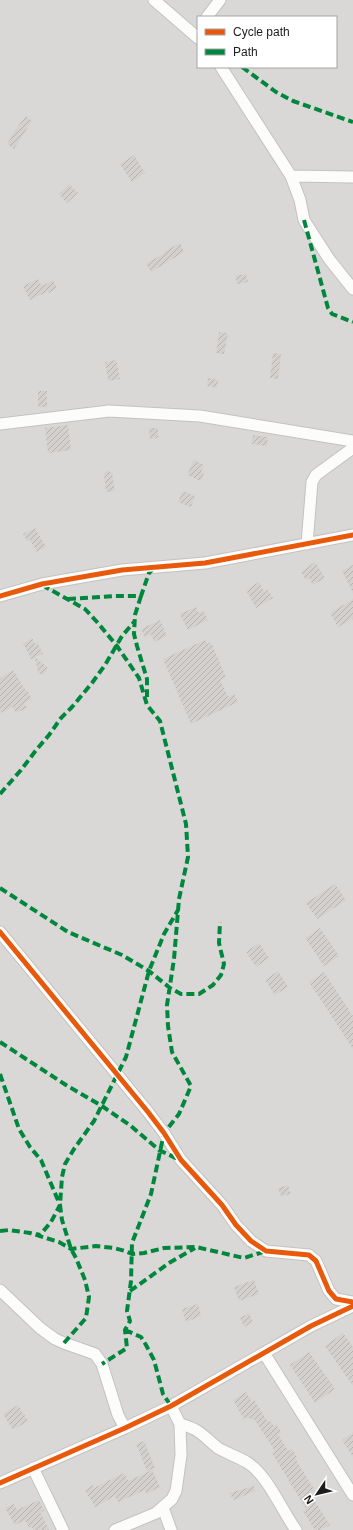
<svg xmlns="http://www.w3.org/2000/svg" width="353" height="1530" font-family="Arial,sans-serif">
<style>
.residential{fill:#dad8d6;fill-rule:evenodd}
.building{fill:url(#building-hatch)}
.lines{fill:none;stroke-linecap:round;stroke-linejoin:round}
.minor-casing{stroke:#c3c2c0;stroke-width:13}
.minor{stroke:#fcfcfb;stroke-width:11}
.quiet{stroke:#00873e;stroke-width:4;stroke-dasharray:8 4;stroke-linecap:butt}
.cycleway-casing{stroke:#fff;stroke-width:8}
.cycleway{stroke:#e8590c;stroke-width:5}
</style>
<defs>
<pattern id="building-hatch" width="6" height="6" patternUnits="userSpaceOnUse"><rect width="6" height="6" fill="#d3d0cd"/><path d="M-1 1l2-2M0 6l6-6M5 7l2-2" fill="none" stroke="#b5b2af"/></pattern>
</defs>
<rect width="100%" height="100%" fill="#ebe9e4"/>
<path class="residential" d="M0,0h353v1530h-353zM198,17h138v50h-138z"/>
<path class="building" d="M26,116l6,5 -18,28 -7,-5 4,-6 -1,-1z
M134,155l11,18 -13,9 -12,-18z
M69,184l9,9 -11,10 -8,-9z
M180,243l4,9 -33,20 -5,-8 20,-12 -1,-1z
M246,274l2,8 -11,2 -2,-8z
M38,279l3,6 2,-1 1,1 9,-5 4,8 -8,5 -4,-5 2,4 -17,8 -7,-14z
M219,332l9,1 -4,21 -8,-1z
M273,353l8,1 -3,25 -8,-1z
M116,360l4,19 -12,2 -3,-19z
M208,378l10,2 -1,8 -10,-2z
M38,391h9v16h-9z
M68,425l3,25 -23,3 -3,-25z
M149,428h9v10l-8,1z
M253,435l15,2 -1,9 -15,-2z
M194,460l10,5 -3,7 3,1 -3,8 -14,-6z
M107,470l5,3 3,18 -9,1 -2,-18z
M183,491l12,5 -4,11 -13,-5z
M35,528l11,19 -9,5 -7,-12 -3,1 -4,-7z
M315,562l10,16 -12,7 -4,-7 -3,2 -5,-8z
M353,565v28l-11,-22z
M259,582l5,10 4,-2 5,8 -17,10 -10,-18z
M353,599v20l-15,8 -8,-14z
M196,607l3,6 4,-2 5,9 -20,10 -8,-16z
M160,620l7,16 -13,6 -3,-8 -6,3 -4,-8z
M32,638l3,6 2,-2 6,12 -8,3 12,10v3l-3,4h-4l-2,-2 -3,-14 -4,1 -8,-16z
M205,640l2,4 4,-2 15,35 -6,3 8,17 6,-3 4,8 -47,22 -28,-65z
M13,670l13,21 1,-1 5,9 -8,4 3,5 -11,5 -3,-6 -13,6v-35z
M335,884l11,16 -29,19 -11,-16z
M320,928l19,28 -15,10 -19,-28z
M259,943l10,15 -13,9 -10,-15z
M278,971l10,16 -13,8 -10,-15z
M324,972l29,44v33l-44,-67z
M288,1185l3,9 -10,2 -3,-8z
M254,1280l5,14 -20,7 -5,-14z
M198,1304l3,12 -15,6 -4,-13z
M249,1313l4,9 -9,5 -4,-9z
M343,1333l10,14v39l-28,-40z
M309,1352l26,37 -20,14 -25,-38z
M246,1392l6,10 2,-2 14,22 2,-1 4,5 2,-2 5,8 -3,2 10,17 4,-2 5,8 -2,1 20,33 -5,3 20,31 -9,5h-6l-12,-19 3,-2 -34,-56 3,-2 -21,-32 -2,1 -2,-2 -2,1 -1,-2 -3,2 -11,-19z
M18,1405l10,16 -15,9 -10,-16z
M353,1432v25l-11,-17z
M144,1441l11,27 -8,3 -11,-27z
M152,1470l8,17 -14,7 -1,-4 -27,12 -3,-6 -20,11 -10,-17 8,-5 1,3 30,-15 4,8z
M254,1486l1,5 -21,9 -5,-7z
M39,1500l5,11 -4,1 9,18h-15l-2,-3 -3,1 -4,-8 -10,5 -10,-17 9,-4 3,6z"/>
<g class="lines">
<defs>
<path id="minor" d="M154,0l44,38
M207,17l13,-17
M221,67l70,109 9,24 4,20 25,39 24,30
M291,176l62,1
M0,424l109,-13 91,5 153,25
M307,544l5,-62 4,-7 37,-27
M0,596l42,-12 80,-14 83,-7 148,-28
M0,932l148,180 16,21 17,27 41,45 14,20 15,16 15,10 43,4 7,6 13,30 7,8 17,3
M0,1290l40,38 15,11 9,4 31,11 7,10 16,51 7,13
M264,1353l89,142
M180,1424c20,5 23,12 38,24 10,6 21,9 30,15 20,13 34,48 48,67
M33,1468l30,62
M0,1483l125,-55 46,-22 140,-80 42,-20
M163,1508l8,22
M115,1530l41,-17 16,-14 4,-8 5,-36 -1,-31 -9,-18"/>
</defs>
<use href="#minor" class="minor-casing"/>
<use href="#minor" class="minor"/>
<path class="quiet" d="M242,67l34,25 17,9 60,21
M304,220l24,88 4,6 21,8
M42,585l43,24 12,13 20,24 22,32 8,27 13,16 26,103 2,33 -9,42 -5,60 -7,46 1,21 4,26 19,34 -12,28 -15,19 -13,61 -19,49 -1,38 -4,30 3,10 -5,9 2,18 -25,16
M141,596l-6,19 -1,19 3,12 10,33v18
M68,599l47,-3h26l8,-23 6,-6
M0,794l21,-24 16,-21 12,-14 12,-17 11,-11 20,-24 13,-18 17,-29 12,-14
M0,888l68,44 54,23 27,16 21,17 11,6h18l14,-9 8,-10 3,-11 -5,-21 1,-21
M0,1042l66,43 36,21 29,20 28,24 21,10
M0,1074l19,55 11,18 11,13 19,45 -9,17 -11,13 -4,-1
M0,1231l9,-1 21,3 29,9 12,7 25,-3 18,2 11,3 7,3 12,-1 20,-5 32,-1 48,11 22,-7
M130,1291l39,-28 26,-15
M125,1330l16,7 5,8 8,15 9,34 8,12
M64,1343l22,-25 3,-21 -4,-17 -9,-22 -5,-9 -9,-29 -2,-15 2,-28 3,-13 9,-15 20,-28 32,-64 23,-86 15,-37 14,-24"/>
<defs>
<path id="cycleway" d="M0,596l42,-12 80,-14 83,-7 148,-28
M0,932l148,180 16,21 17,27 41,45 14,20 15,16 15,10 43,4 7,6 13,30 7,8 17,3
M0,1483l125,-55 46,-22 140,-80 42,-20"/>
</defs>
<use href="#cycleway" class="cycleway-casing"/>
<use href="#cycleway" class="cycleway"/>
</g>
<rect x="197" y="16" width="140" height="52" fill="#ffffff" stroke="#a4a4a4"/>
<rect x="205" y="29" width="20" height="6" fill="#e8590c" stroke="#a4a4a4"/>
<text x="233" y="36" font-size="12" fill="#1c1c1c">Cycle path</text>
<rect x="205" y="49" width="20" height="6" fill="#00873e" stroke="#a4a4a4"/>
<text x="233" y="56" font-size="12" fill="#1c1c1c">Path</text>
<g transform="translate(317 1494) rotate(235)" stroke="#ffffff" stroke-width="3" paint-order="stroke">
<path d="M0-3L7 15L0 10L-7 15Z" fill="#1c1c1c"/>
<text y="-6" font-size="11" font-weight="bold" text-anchor="middle" fill="#1c1c1c">N</text>
</g>
</svg>
